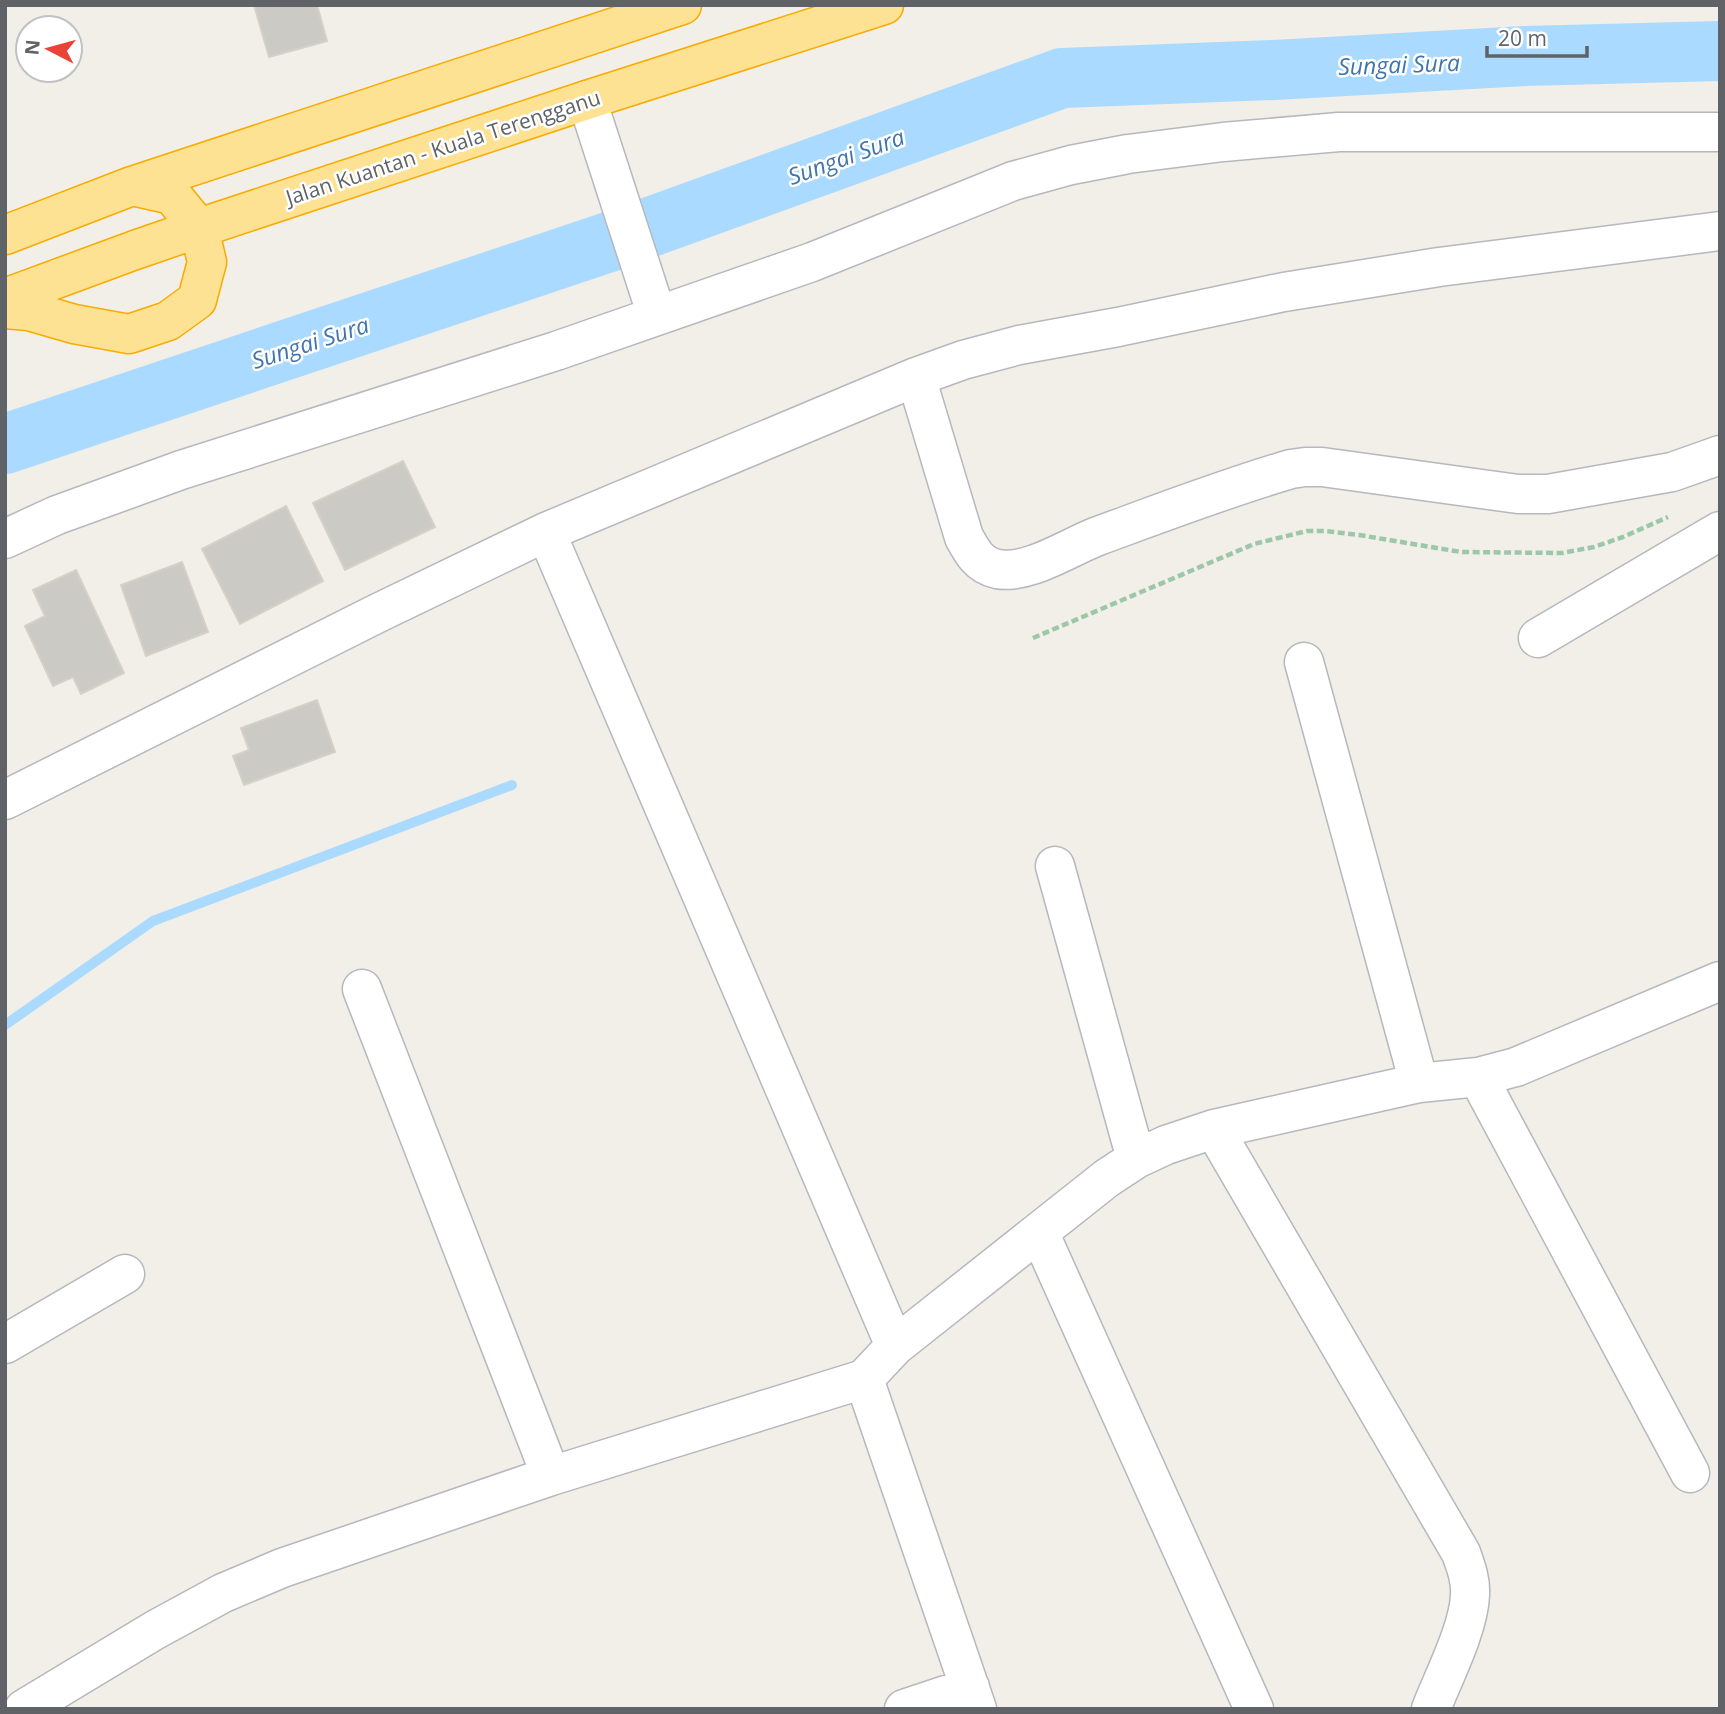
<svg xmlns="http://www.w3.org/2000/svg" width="1725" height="1714" font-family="'Open Sans',sans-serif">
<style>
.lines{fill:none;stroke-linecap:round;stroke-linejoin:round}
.stream{stroke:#aadaff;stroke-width:10}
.river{stroke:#aadaff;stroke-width:60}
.building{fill:#cccac5;stroke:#d6d1c6;stroke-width:2}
.minor-casing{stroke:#b5b8bc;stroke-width:41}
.highway-casing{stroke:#f9ab00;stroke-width:41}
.path{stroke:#9cc7a9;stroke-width:4.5;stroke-dasharray:7 3.5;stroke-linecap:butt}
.minor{stroke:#fff;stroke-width:38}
.highway{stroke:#fde293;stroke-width:38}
.labels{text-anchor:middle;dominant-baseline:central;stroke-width:5;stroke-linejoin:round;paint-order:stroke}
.street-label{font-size:21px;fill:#5f6368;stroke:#fff}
.water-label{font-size:23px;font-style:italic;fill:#4174aa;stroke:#fff}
</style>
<rect width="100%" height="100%" fill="#f1efe8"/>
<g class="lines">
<path class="stream" d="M5,1025l148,-104 359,-136"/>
<path class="river" d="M5,444l601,-201 456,-165 212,-8 251,-14 195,-5"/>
</g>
<path class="building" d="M254,5h63l10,36 -58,16z
M403,461l32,66 -90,43 -32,-67z
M286,506l37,75 -83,43 -38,-75z
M182,562l26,70 -62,24 -25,-71z
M76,570l48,103 -43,21 -8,-17 -20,9 -28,-60 20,-10 -12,-26z
M317,700l18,52 -91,33 -11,-29 16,-6 -8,-22z"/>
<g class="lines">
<defs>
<path id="minor" d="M587,100l70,216
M916,377l48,160c8,15 15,28 33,32 31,6 72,-22 101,-33 63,-23 128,-48 193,-67l14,-2h17l196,27h30l124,-22 48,-17
M546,532l349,814
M5,539l52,-24 124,-45 375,-119 256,-89 201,-81 58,-16 57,-11 95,-12 116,-10h381
M1538,638l182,-107
M1304,662l115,421
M5,800l373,-187 168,-81 370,-155 47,-17 56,-15 99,-18 166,-35 155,-25 281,-36
M1055,866l81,293
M362,989l189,487
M1478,1077l212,396
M1214,1129l247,424c5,14 10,27 9,42 -1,33 -27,83 -39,114
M1039,1232l215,477
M5,1344l120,-70
M864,1379l113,330
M24,1709l131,-79 68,-37 59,-25 269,-92 313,-97 31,-33 212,-168 29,-19 30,-14 48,-16 205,-46 59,-6 38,-10 204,-86
M904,1709l66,-22"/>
<path id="highway" d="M5,235l127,-49 550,-181
M5,298l130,-48 64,-22 388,-128 297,-95
M5,309l24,2 45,13 55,10 39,-13 29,-21 10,-38 -8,-34 -27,-33 -40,-9"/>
</defs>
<use href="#minor" class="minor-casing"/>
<use href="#highway" class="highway-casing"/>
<path class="path" d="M1033,638l221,-94 53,-13h19l33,4 102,17 101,1 32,-6 29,-10 45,-20"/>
<use href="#minor" class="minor"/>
<use href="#highway" class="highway"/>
</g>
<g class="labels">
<g class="street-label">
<text transform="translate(443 147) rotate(-18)">Jalan Kuantan - Kuala Terengganu</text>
</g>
<g class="water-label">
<text transform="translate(1399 64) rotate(-2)">Sungai Sura</text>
<text transform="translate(846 156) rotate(-20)">Sungai Sura</text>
<text transform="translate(310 342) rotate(-18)">Sungai Sura</text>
</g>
</g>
<rect width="1725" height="1714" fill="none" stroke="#5f6368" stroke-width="14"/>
<g transform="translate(49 49) rotate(276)"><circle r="33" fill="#ffffff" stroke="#bfc1c3" stroke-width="2"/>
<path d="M0-5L12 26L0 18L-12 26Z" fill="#ea4335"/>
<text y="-10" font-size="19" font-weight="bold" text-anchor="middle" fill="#5f6368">N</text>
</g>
<path d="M1487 46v10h100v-10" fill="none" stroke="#5f6368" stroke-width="3.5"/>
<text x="1498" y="46" font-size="21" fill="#5f6368" stroke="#ffffff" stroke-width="5" paint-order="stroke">20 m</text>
</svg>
